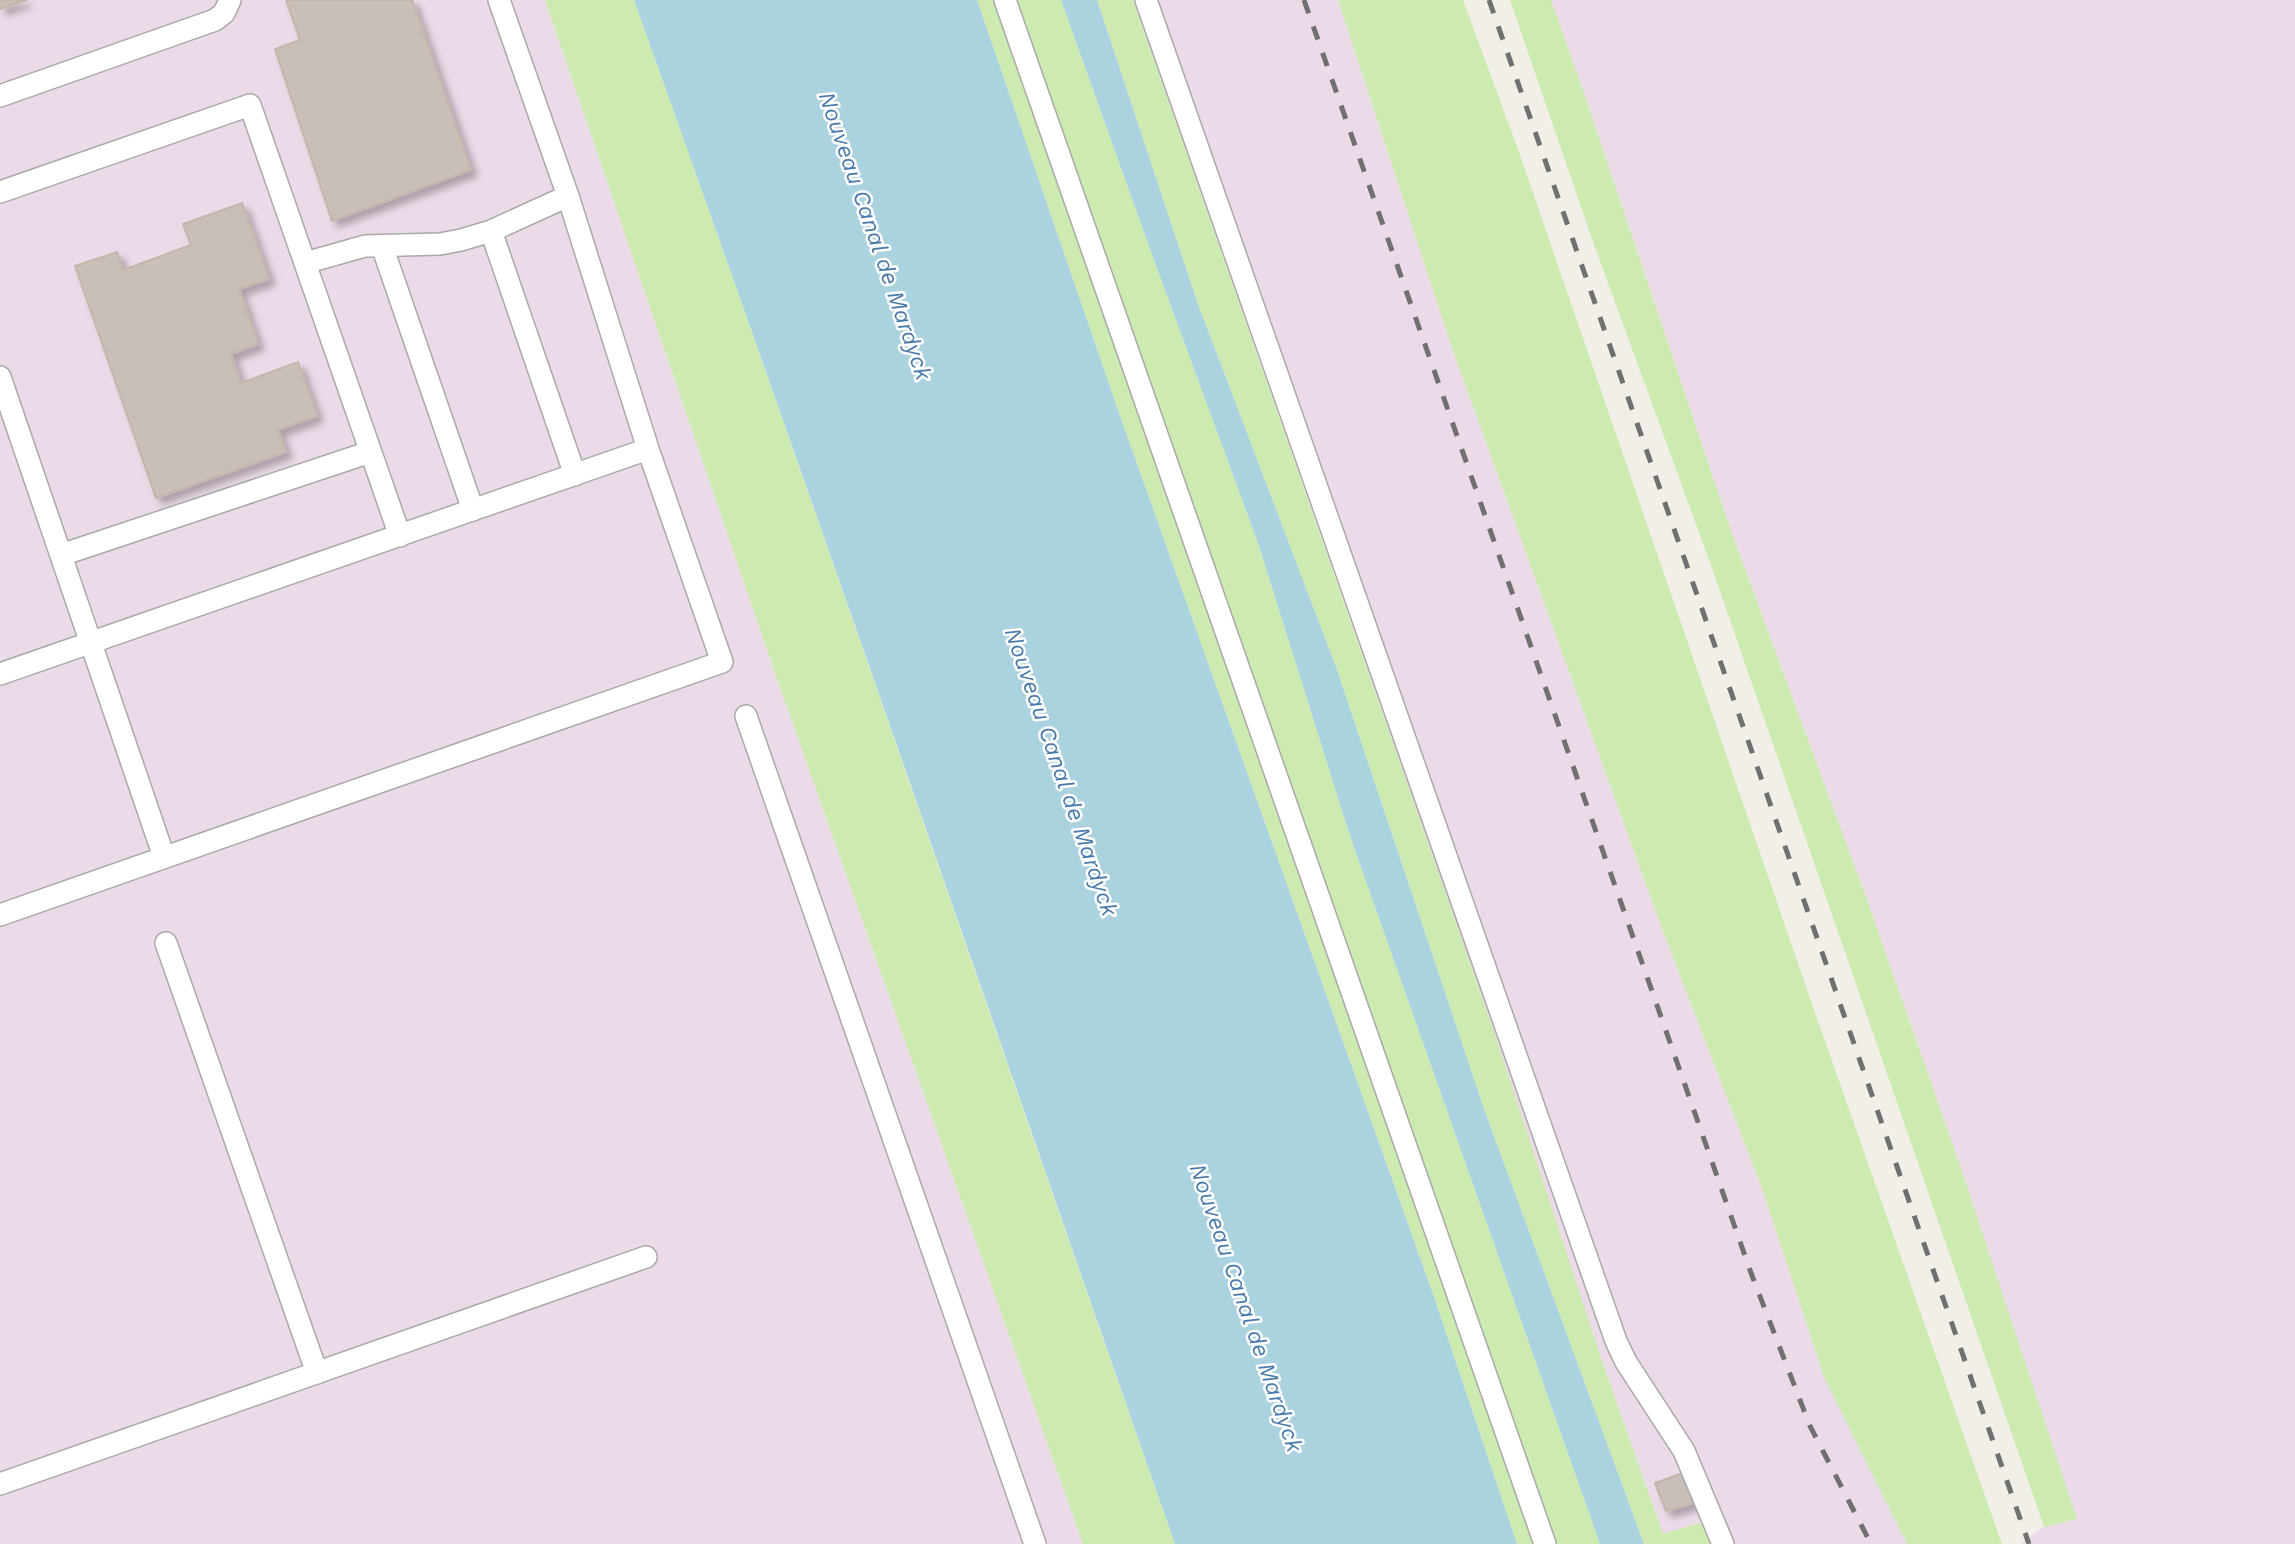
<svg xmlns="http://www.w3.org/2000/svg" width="2295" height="1544" font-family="'Work Sans',sans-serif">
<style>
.industrial{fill:#ebdbe8}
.grass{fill:#cdebb0}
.water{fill:#aad3df}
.building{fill:#c7bfb8;stroke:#c4b6ab;stroke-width:2;filter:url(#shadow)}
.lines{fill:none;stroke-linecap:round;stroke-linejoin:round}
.lane-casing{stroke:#a9a9a9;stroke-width:24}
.lane{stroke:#fff;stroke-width:21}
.rail{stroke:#707070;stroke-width:5;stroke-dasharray:14 14;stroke-linecap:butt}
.labels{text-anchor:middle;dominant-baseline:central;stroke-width:5;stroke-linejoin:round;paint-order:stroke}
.water-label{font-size:23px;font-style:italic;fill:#4a7aab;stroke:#fff}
</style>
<defs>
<filter id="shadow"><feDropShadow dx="6" dy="6" stdDeviation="3.5" flood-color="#0004"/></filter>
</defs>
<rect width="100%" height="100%" fill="#f2efe9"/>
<path class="industrial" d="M0,0h545l232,679 306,865h-1083z
M1133,0h205l115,351 208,575 102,265 61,186 83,167h-196l-8,-22 -40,12 -61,-173 -264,-779z
M1551,0h744v1544h-275l24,-17 32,-8 -115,-351 -95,-271 -135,-366 -149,-444z"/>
<path class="grass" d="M545,0h89c184,514 360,1030 541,1544h-92l-306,-865z
M977,0h84l93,260 104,283 92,293 250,708h-83l-83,-247 -314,-881z
M1097,0h36l359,1026 110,335 61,173 40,-12 8,22h-67l-160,-435 -148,-442 -138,-363z
M1338,0h125l56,152 293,852 190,540h-95l-83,-167 -61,-186 -102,-265 -208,-575z
M1510,0h41l31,87 149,444 135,366 95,271 116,351 -33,8 -331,-956 -121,-332z"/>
<path class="water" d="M634,0h343l143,416 314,881 83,247h-342c-180,-515 -357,-1030 -541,-1544z
M1061,0h36l101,304 138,363 148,442 160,435h-44l-250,-708 -92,-293 -104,-283z"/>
<path class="building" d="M0,0h27l-27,9z
M286,0h126l59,170 -139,51 -57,-172 25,-9z
M242,203l27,76 -30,10 19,55 -27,10 10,29 57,-21 19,54 -39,14 8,22 -130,46 -81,-232 42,-14 6,18 68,-25 -8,-21z
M1685,1472l9,31 -28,8 -11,-28z"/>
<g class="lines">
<defs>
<path id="lane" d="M1005,0l540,1544
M1146,0l470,1341 10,21 58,89 39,93
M0,96l215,-76 9,-7 6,-13
M0,192l250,-87 150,431
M491,231l84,244
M382,246l91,264
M305,263l60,-17 75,-2 21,-4 30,-9 77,-35
M0,377l164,480
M61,555l309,-103
M0,674l648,-225
M746,716l289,828
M0,915l722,-253 -74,-213 -80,-253 -69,-196
M166,943l151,430
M0,1484l646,-227"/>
</defs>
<use href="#lane" class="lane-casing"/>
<use href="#lane" class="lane"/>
<path class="rail" d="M1304,0l447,1273 59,153 61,118
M1489,0l540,1544"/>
</g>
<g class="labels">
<g class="water-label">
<text transform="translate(875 236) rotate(71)">Nouveau Canal de Mardyck</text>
<text transform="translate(1061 772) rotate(71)">Nouveau Canal de Mardyck</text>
<text transform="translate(1246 1308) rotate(71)">Nouveau Canal de Mardyck</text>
</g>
</g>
</svg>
